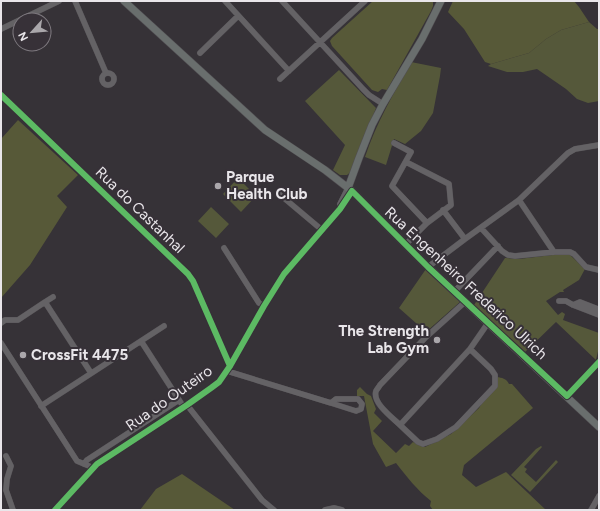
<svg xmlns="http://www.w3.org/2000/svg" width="600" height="511" font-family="Figtree,sans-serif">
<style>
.green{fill:#55583a}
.forest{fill:#575938}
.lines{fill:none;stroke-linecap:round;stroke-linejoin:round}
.minor-casing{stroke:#524f53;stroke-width:6}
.major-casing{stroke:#524f53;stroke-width:8}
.minor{stroke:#646265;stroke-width:5.5}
.major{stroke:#696e6d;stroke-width:7}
.cycleway-casing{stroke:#373138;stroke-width:8}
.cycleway{stroke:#5cba63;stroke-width:6}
.poi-dot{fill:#aaa7ab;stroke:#373138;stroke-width:1.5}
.labels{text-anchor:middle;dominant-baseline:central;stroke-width:4;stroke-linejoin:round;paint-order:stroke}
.poi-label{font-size:15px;font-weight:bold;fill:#e9e6ea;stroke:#373138;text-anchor:start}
.street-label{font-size:15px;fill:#e9e6ea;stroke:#373138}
</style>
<rect width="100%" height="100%" fill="#363237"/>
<path class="green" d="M589,22l8,7h2v72l-11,2 -11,-4 -11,-10 -29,-20 -14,3h-16l-19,-6 3,-2 38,-11 17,-14 15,-9z
M411,62l30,6 -1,8 -7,37 -12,18 -16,13 -11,-5 -8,26 -21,-8c11,-34 29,-64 46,-95z
M339,70l37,38 -24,63 -5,4h-7l-7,-5 12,-25 -40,-44z
M238,178l18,18 -15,16 -18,-18z
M211,207l18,17 -13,14 -18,-17z
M560,254l10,1 15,14 -6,11 -16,10 1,2h-4l-14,9 12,14 4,-3 3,2 -2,6 36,13v14l-3,13 -40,-38 -31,30 -51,-47 31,-47 14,1z
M426,269l35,32 -35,31 -27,-24z
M541,446l1,1 -18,20 3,2 -2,3 11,10 20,-22 2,2 -28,30 -19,-17 25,-26z"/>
<path class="forest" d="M373,1h60v5l-2,5 -44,79 -5,-1 -4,3 -6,-2 -40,-44 -2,-5 2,-3z
M453,1h121l5,6 10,15 -28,8 -15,9 -17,14 -38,11 -6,-2 -21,-33 -16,-17z
M18,120l60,55 -21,21 10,11 -37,58 -29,33v-159z
M497,377c5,1 9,1 12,7h3l21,24 -69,57 -2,10 14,12 30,-15 40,38h-113l-3,-4 1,-5c-14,-11 -24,-24 -35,-38l-10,4 -13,-23 -9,-48h-7v-6l3,-3 7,7 4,2 5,13 -2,4 8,8 -9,10 23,22 9,-9 4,2 4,-4 12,5 26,-13 28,-26z
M182,474l53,36h-95l16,-21z"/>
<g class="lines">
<defs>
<path id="minor" d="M75,1l31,72
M225,1l64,70
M282,1l81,88 6,6 14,9
M1,29l58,-28
M200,53l38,-37
M102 79a6 6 0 1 1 12 0a6 6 0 1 1-12 0Z
M280,79l85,-78
M1,95l187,179 5,7 37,85
M394,143l17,9 -19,34 35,37
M278,193l44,37
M519,200l35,52
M340,204l8,-16
M443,210l22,29
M481,228l21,23 6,4 7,1 39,-4h16l4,2 12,13 13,3
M405,245l22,-22 24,-18 -2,-21 -43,-22
M224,248l35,55 5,3
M428,267l37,-28 54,-39 49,-47 7,-4 24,-4
M454,292l44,-46
M53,297l-8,5 46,71
M559,301h7l7,4 26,10
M465,302l-40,36 -45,47c-1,2 -3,4 -4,6 -4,12 17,27 24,34l70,-76 18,-26
M573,305l7,-3 18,7 1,2
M1,323l4,-3h13l27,-18
M141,341l40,62
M1,343l76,118 12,5 3,3
M227,371l104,32
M567,396l32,-34
M336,399h22l4,5 -1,5 -5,2 -25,-8z
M187,405l75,95 12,10
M41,406l123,-80
M400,425l18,17 5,2 14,-5 19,-12 39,-41v-11l-4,-6 -21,-20
M6,456l5,10 -4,13 -1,11 7,20
M84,464l3,-4 92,-60
M55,510l42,-46 90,-59 24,-17 8,-6 11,-16 34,-60 20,-32 56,-65 12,-18
M325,510l9,-2 8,2
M591,510l8,-14"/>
<path id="major" d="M124,1l141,129 60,40 27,21 76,76 171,160
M348,188l11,-30 13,-33 11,-21 39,-65 19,-38"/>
</defs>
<use href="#minor" class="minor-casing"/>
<use href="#major" class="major-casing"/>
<use href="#minor" class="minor"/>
<use href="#major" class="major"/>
<defs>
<path id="cycleway" d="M1,95l187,179 5,7 37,85
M55,510l42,-46 90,-59 24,-17 8,-6 11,-16 34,-60 20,-32 56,-65 12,-18 76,76 139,129 32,-34"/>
</defs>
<use href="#cycleway" class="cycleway-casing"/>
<use href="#cycleway" class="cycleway"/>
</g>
<g class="poi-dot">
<circle cx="218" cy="186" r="4"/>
<circle cx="437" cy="340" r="4"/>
<circle cx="23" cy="355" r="4"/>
</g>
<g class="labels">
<g class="poi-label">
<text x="226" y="177">Parque<tspan x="226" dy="17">Health Club</tspan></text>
<text x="429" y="331" text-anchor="end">The Strength<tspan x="429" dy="17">Lab Gym</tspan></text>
<text x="31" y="355">CrossFit 4475</text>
</g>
<g class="street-label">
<text transform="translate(140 210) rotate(44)">Rua do Castanhal</text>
<text transform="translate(466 283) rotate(43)">Rua Engenheiro Frederico Ulrich</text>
<text transform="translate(169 398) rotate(-35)">Rua do Outeiro</text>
</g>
</g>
<rect width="600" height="511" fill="none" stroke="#e9e6ea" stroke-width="4"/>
<g transform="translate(32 32) rotate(243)"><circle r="19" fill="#373138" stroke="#7e797f"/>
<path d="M0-3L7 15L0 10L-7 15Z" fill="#aaa7ab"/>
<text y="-6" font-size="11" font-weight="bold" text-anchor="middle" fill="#e9e6ea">N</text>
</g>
</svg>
